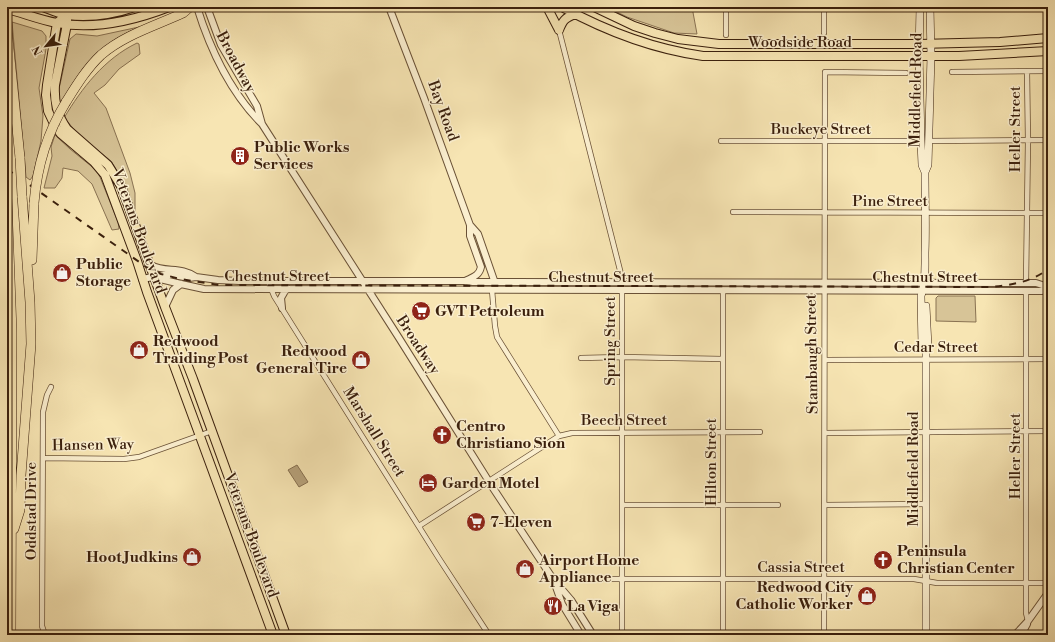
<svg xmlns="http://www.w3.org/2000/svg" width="1055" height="642" font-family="'Libre Bodoni',serif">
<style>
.green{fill:#d7c497;stroke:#897252}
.water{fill:#b7a27b;stroke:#856e4f}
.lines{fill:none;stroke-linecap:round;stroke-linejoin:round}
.minor-casing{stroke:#6a5136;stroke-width:6}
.tertiary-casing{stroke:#6a5136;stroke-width:8}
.secondary-casing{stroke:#3b200d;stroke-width:8}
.primary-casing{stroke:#3b200d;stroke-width:10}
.trunk-casing{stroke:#3b200d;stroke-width:10}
.motorway-casing{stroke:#3b200d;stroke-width:10}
.minor{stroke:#faeece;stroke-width:4.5}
.tertiary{stroke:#faeece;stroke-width:6}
.secondary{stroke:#faeece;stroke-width:7}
.primary{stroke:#f7e5b3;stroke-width:8}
.trunk{stroke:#f7e5b3;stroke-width:8}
.motorway{stroke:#f7e5b3;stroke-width:9}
.rail{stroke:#3b200d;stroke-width:2;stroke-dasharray:7 7;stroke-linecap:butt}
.motorway-bridge-casing{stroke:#3b200d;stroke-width:10;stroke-linecap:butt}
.motorway-bridge{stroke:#f7e5b3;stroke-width:9}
.labels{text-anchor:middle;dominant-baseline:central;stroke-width:3;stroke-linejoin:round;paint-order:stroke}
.street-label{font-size:15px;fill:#3b200d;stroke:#faeece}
.poi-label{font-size:15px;font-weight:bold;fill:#3b200d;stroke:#faeece;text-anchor:start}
</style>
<rect width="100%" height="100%" fill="#f7e5b3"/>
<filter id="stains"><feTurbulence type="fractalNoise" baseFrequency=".005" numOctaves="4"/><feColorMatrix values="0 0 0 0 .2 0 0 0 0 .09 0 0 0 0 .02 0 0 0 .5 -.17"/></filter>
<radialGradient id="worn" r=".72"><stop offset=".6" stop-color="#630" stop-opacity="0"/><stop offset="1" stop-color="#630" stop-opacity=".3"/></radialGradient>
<path class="green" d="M607,7h85l5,27 -23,-1 -47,-16z
M12,22l30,9 4,5v13l-7,39 4,28 -2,25 -8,35 -3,4 -4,-3z
M139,27c-25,11 -47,26 -62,50 -7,9 -12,20 -18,30v-18l11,-50 6,-5 21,2z
M137,43l2,1 1,10 -21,15 -14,16 -11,8 12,15 24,65 5,20v19l-9,-26 -15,-25 -30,-24 -17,-19c18,-30 40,-59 73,-75z
M55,135l15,14 26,21 4,7 18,45 1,7 -7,1 -20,-46 -14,-13 -15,-3 -1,10 -7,10h-11l8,-32 -1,-9z
M938,296h37l1,26 -40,-1v-23z"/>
<path class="water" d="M297,465l11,17 -9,5 -11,-17z"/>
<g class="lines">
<defs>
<path id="minor" d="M726,7v28
M559,30l63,248v357
M824,33v-26
M952,72l96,-1
M721,141h200
M928,141l120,-1
M733,212l315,1
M268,281l6,15 164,261 51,78
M1026,283l2,-142 -1,-70
M492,290l3,36 2,11 62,99
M1026,291v322l2,8
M581,358l41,-1 101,2
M825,360l223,-1
M825,433l223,-2
M43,458l81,1 15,-2 73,-26
M622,505h156
M825,505l101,-1
M419,526l140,-90 13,-3 188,-1
M553,579h361l23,4h111
M45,635l-3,-9 1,-214 4,-17 4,-8
M723,635v-345
M824,635l1,-563 81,1"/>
<path id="tertiary" d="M197,7c13,42 34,86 65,117l137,214 94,150 60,91 18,21 22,35
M207,7l14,38 36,61 5,18
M389,7l35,91 46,127v11l11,31c-2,9 -8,10 -16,14
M470,225l8,9 17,49
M151,265c14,8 30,1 45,12
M156,278l25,6 23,5 822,2h16l6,-2
M142,279l22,-4h10l15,3 7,-1 22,3 21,1h226l8,1 545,1h18l12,4
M165,307l8,-17 8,-6
M282,308l-1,-10 4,-7 3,-2
M555,584l7,20 19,31
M1015,635l13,-14 20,-28
M1021,635l6,-11"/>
<path id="secondary" d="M920,7l-1,48 2,86 1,24 3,7c0,27 1,54 0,81 0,14 1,29 -4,43l1,50 4,5
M925,172l3,-7 3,-109 -1,-49
M926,635v-284l2,-4 -2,-41"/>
<path id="primary" d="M66,15l-9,8 -2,12 -8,50 -1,10 2,16 7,15 6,8 33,28 11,13 32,86 10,31 126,343
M67,18v6l-12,61c-1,17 2,30 12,44l41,36 13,21 44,121 28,72 93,256"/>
<path id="trunk" d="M43,7c8,3 16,7 24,8 23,3 47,-1 68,-8
M547,7l12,23
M562,7c44,24 91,42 141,49h256l89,-5
M594,7l40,19 21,7 23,6 41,5h200l81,-2 48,-4
M7,9c16,4 33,11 50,14 38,7 76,-2 112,-16
M559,30c4,-10 6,-12 16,-16"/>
<path id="motorway" d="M7,9l4,1
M66,15l3,-8
M7,29l13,129
M66,102c10,-16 21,-34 35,-47 23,-20 54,-29 82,-42l7,-6
M7,198l5,134 -1,303
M32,260l2,-57
M14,529l6,-19 1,-35 10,-131 -1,-42 -8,-106"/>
</defs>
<use href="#minor" class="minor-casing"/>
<use href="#tertiary" class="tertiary-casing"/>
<use href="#secondary" class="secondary-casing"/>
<use href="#primary" class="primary-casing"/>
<use href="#trunk" class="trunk-casing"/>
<use href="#motorway" class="motorway-casing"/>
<use href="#minor" class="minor"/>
<use href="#tertiary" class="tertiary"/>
<use href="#secondary" class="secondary"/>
<use href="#primary" class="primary"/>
<use href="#trunk" class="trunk"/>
<use href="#motorway" class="motorway"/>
<path class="rail" d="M7,169l138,97 16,8 19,5 39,6 772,2c20,-2 41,-5 57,-18"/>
<defs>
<path id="motorway-bridge" d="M20,158l2,38
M34,203c3,-37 13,-70 32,-101"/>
</defs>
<use href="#motorway-bridge" class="motorway-bridge-casing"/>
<use href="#motorway-bridge" class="motorway-bridge"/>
</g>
<defs>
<symbol id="building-disc" viewBox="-11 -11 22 22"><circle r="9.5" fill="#8f2418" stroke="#faeece"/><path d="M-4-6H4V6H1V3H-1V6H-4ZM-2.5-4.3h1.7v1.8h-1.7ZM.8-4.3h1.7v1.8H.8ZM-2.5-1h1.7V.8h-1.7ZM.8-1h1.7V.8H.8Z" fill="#fff"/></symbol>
<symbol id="shop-disc" viewBox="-11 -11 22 22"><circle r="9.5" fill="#8f2418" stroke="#faeece"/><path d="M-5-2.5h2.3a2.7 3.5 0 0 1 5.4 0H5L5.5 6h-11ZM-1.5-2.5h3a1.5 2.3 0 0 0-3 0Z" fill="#fff"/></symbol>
<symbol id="supermarket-disc" viewBox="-11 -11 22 22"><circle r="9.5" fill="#8f2418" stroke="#faeece"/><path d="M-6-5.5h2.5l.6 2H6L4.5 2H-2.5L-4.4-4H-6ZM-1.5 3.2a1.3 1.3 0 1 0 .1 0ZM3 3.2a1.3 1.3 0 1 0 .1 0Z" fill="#fff"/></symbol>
<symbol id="church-disc" viewBox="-11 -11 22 22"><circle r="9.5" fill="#8f2418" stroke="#faeece"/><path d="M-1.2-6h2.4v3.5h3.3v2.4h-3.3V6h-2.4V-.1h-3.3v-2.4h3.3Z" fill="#fff"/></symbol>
<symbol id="hotel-disc" viewBox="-11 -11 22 22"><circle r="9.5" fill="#8f2418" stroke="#faeece"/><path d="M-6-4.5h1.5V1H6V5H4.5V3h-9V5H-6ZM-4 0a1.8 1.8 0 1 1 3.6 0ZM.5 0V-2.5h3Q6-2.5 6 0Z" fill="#fff"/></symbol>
<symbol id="restaurant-disc" viewBox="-11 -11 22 22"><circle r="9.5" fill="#8f2418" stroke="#faeece"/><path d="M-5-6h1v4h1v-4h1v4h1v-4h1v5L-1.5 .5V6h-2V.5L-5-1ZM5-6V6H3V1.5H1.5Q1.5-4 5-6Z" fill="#fff"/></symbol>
</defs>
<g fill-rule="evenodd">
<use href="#building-disc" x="229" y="145" width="22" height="22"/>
<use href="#shop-disc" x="51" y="262" width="22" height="22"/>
<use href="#supermarket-disc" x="410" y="300" width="22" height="22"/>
<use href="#shop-disc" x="128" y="339" width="22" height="22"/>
<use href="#shop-disc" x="350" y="349" width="22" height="22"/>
<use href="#church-disc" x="431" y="424" width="22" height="22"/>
<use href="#hotel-disc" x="417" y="472" width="22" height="22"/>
<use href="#supermarket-disc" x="465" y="511" width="22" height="22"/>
<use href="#shop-disc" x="181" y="546" width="22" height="22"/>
<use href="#church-disc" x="872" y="549" width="22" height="22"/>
<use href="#shop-disc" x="514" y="558" width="22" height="22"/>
<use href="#shop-disc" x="856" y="585" width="22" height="22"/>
<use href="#restaurant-disc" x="542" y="595" width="22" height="22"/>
</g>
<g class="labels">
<g class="street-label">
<text x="800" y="42">Woodside Road</text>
<text transform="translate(236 62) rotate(62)">Broadway</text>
<text transform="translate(916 90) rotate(-89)">Middlefield Road</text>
<text transform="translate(443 111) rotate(70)">Bay Road</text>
<text x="821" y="129">Buckeye Street</text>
<text transform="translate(1015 129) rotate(-90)">Heller Street</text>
<text x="890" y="201">Pine Street</text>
<text transform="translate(139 231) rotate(70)">Veterans Boulevard</text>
<text x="277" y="276">Chestnut Street</text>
<text x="601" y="277">Chestnut Street</text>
<text x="925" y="277">Chestnut Street</text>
<text transform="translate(610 341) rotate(-90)">Spring Street</text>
<text transform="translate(418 345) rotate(57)">Broadway</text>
<text x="936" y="347">Cedar Street</text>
<text transform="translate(812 354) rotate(-91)">Stambaugh Street</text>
<text x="624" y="420">Beech Street</text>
<text transform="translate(374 432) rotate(58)">Marshall Street</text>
<text transform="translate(93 445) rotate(-1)">Hansen Way</text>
<text transform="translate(1015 456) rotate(-90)">Heller Street</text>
<text transform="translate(711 462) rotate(-90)">Hilton Street</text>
<text transform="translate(913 469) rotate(-90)">Middlefield Road</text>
<text transform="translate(31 511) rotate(-90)">Oddstad Drive</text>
<text transform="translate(251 535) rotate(70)">Veterans Boulevard</text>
<text x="801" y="567">Cassia Street</text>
</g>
<g class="poi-label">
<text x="254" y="147">Public Works<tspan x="254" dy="17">Services</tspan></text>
<text x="76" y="264">Public<tspan x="76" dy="17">Storage</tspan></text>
<text x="435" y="311">GVT Petroleum</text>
<text x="153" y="341">Redwood<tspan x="153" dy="17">Traiding Post</tspan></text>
<text x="347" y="351" text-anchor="end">Redwood<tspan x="347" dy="17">General Tire</tspan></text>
<text x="456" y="426">Centro<tspan x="456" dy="17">Christiano Sion</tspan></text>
<text x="442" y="483">Garden Motel</text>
<text x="490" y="522">7-Eleven</text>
<text x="897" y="551">Peninsula<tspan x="897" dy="17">Christian Center</tspan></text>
<text x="178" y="557" text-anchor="end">Hoot Judkins</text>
<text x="539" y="560">Airport Home<tspan x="539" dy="17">Appliance</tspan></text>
<text x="853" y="587" text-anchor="end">Redwood City<tspan x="853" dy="17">Catholic Worker</tspan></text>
<text x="567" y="606">La Viga</text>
</g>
</g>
<rect width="1055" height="642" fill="none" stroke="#f7e5b3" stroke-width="24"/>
<rect x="8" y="8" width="1039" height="626" fill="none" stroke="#3b200d" stroke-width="2"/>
<rect x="12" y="12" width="1031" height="618" fill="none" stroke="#3b200d"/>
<g transform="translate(46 46) rotate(241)" stroke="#faeece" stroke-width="3" paint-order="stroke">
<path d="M0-3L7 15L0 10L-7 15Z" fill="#3b200d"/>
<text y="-6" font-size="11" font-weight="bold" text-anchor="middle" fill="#3b200d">N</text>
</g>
<rect width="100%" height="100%" filter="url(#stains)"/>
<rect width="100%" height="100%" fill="url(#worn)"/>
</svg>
